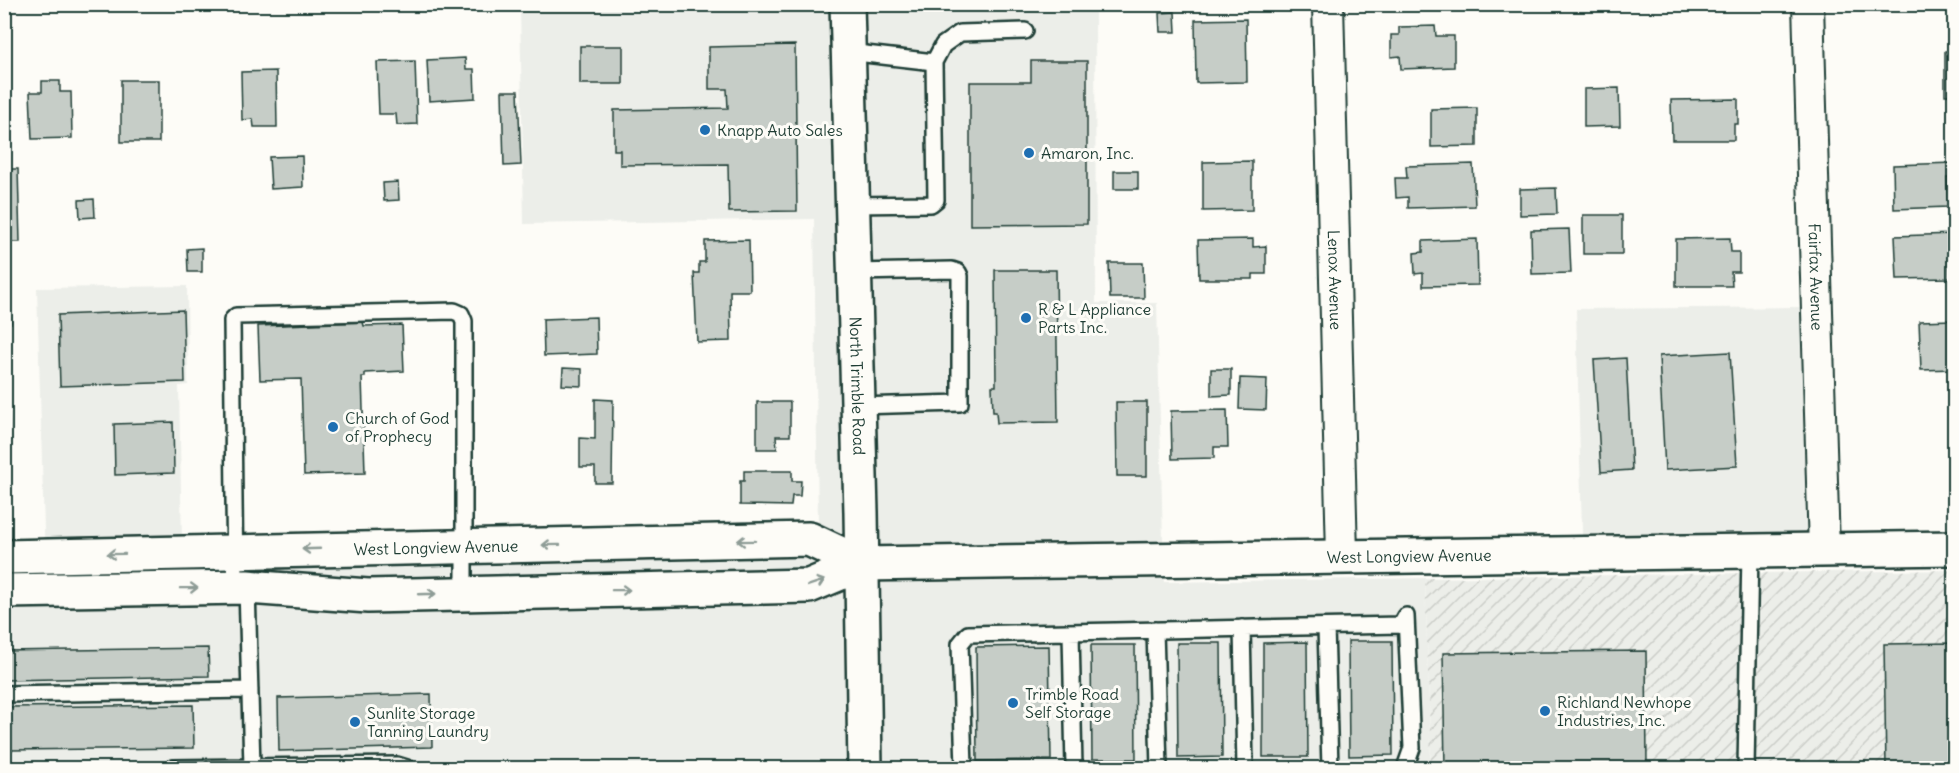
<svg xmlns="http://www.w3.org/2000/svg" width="1959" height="773" font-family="Delius,sans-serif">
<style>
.built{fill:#eceee9}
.industrial{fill:url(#industrial-furrows)}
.building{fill:#c6cdc7;stroke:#1f3d34;stroke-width:1.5}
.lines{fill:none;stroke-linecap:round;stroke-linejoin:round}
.lane-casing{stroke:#1f3d34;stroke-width:20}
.street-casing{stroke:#1f3d34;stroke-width:34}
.secondary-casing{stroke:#1f3d34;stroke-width:38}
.lane{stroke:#fdfcf7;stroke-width:15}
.street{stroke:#fdfcf7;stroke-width:30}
.secondary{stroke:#fdfcf7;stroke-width:33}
.oneway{stroke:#8e9c96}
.poi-dot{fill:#1f6fb2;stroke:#fdfcf7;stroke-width:2}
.labels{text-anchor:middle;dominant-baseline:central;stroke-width:6;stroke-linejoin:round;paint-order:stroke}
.poi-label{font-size:16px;fill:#1f3d34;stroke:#fdfcf7;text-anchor:start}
.street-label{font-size:16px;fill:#1f3d34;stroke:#fdfcf7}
</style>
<defs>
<pattern id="industrial-furrows" width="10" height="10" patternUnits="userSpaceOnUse" patternTransform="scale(1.5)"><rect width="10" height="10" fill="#eceee9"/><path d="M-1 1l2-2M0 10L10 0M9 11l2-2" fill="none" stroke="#cacdc8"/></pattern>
</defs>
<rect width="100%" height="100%" fill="#fdfcf7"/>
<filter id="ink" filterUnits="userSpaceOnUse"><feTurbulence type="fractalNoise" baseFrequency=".0167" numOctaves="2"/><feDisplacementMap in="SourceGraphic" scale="12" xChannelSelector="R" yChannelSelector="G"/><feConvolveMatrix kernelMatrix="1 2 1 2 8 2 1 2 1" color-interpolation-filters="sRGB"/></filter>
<g filter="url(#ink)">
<path class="built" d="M520,5h575l1,298h61l7,279 261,-4 6,190h-1426l-1,-166 42,-2 -9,-312 150,-2 1,99 -9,1 3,160 182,-12 454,-10 -4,-305 -290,5z
M1805,307l5,258 -227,4 -7,-260z"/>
<path class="industrial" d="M1954,570v198h-523l-6,-190z"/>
<path class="building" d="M1399,4h67v2l-67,1z
M1175,12l1,20h-16l-1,-19z
M1246,19l1,63 -51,1 -1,-63z
M1435,26l1,10h18v31l-53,2 -1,-13 -9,1v-22h8v-8z
M795,45l2,166 -68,1 -1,-48 -108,1v-15h-6v-40l114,-2 -1,-19h-18v-42z
M580,46h43v38h-43z
M1945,51h9v44h-9z
M465,58l1,11h8l1,29 -46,3 -2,-41z
M415,61l2,63 -20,1 -1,-11h-17l-2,-52z
M1031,61h56v163l-117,1v-143h61z
M276,71l1,56h-23l-1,-8 -11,1 -1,-48z
M121,80h38v62h-38z
M42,81h18v11h11l1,46 -40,1 -2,-47h12z
M1619,88l1,38 -36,1v-38z
M502,91h16l3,74 -17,1z
M1738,99v25h-4v16h-62l-1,-40z
M1477,108v38l-46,1v-38z
M302,156l1,31 -32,2 -2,-32z
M1252,161v49l-49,1v-49z
M1954,163v14h-7l1,30 -54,2 -1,-44z
M1473,164l2,42 -67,2v-11l-12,1 -1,-20h12l-1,-12z
M4,169h14l2,73h-16z
M1114,171h24v18h-24z
M398,182l1,18 -15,1 -1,-18z
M1556,188l1,26 -37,1v-26z
M94,199l1,18 -15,1 -1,-18z
M1583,215h39v39h-39z
M1569,229l2,44 -39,1 -1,-44z
M1954,234v14h-5l1,30 -53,1 -2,-43z
M1730,238l1,14h8v20h-8l1,14h-56v-47z
M1253,239v8l13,-1v28h-13v5h-54l-1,-39z
M1477,239l1,46 -55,1v-13l-8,1 -1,-21 9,-1v-11z
M749,240l1,51h-20l1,50 -34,1 -3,-69h5v-11h6v-21z
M202,248v24h-14l-1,-23z
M1109,263h34l1,35h-34z
M995,270h61l2,152 -61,1 -1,-11h-3l-1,-26h4z
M10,304l1,19h-7v-18z
M183,310l2,72 -125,4 -2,-71z
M596,317l1,37 -53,2 -1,-37z
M1954,320v49l-33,1 -2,-49z
M363,322l1,4 38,-1 2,46 -39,2v4h-3l3,96 -61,2 -3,-96 -41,1 -2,-54z
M1730,352l7,114 -72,4 -6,-114z
M1626,358l6,112 -31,2 -7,-112z
M563,368l19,1v17l-20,-1z
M1211,369h20v26l-20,1z
M1240,378l27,1 -1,31 -27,-1z
M4,395h4l2,71h-6z
M595,399l18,1 -1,83h-17v-16h-15v-29l15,1z
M757,402h33v34h-14l1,13h-20z
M1116,402h31v74h-30z
M1227,410l1,37h-14v11l-42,1 -1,-48z
M173,422l1,51 -59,2 -1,-51z
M744,471h48v10h9l-1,15h-8l-1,10 -51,-1v-24h4z
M1348,641h44l1,114 -44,1z
M1307,642l1,115h-45v-114z
M1177,643h44l1,114 -44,1z
M1954,643v125h-68l-2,-124z
M1091,645h44l1,114h-44z
M1049,646l2,114 -74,1 -1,-114z
M208,648l1,28 -205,4v-29z
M1646,651l1,117h-202l-2,-115z
M431,694l1,53 -153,4 -1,-53z
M193,705l1,43 -185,2v-43z"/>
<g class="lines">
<defs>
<path id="lane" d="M848,52l86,10 9,-17 17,-12 65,-2
M853,205l78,-1 5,-4 -2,-138
M855,272l97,-2 6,2 2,4v127l-102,3
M235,587l-3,-267 4,-4 218,-5 7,3 3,7v272
M247,587l5,180
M1326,627l4,141
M1242,628l3,140
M1155,630l4,138
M1071,633l3,135
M4,694l246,-4
M173,768l224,-3 10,3
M964,768l-4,-124 8,-10 433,-9 5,-9 6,132 -7,20
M1746,768l4,-217"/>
<g id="street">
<path id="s1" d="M1328,4l14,551"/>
<path id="s2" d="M1808,4l16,546"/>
</g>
<g id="secondary">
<path id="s3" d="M847,4l14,508 4,256"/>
<path id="s4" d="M4,557l805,-18 53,25"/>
<path id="s5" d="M4,591l243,-4 121,9 441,-10 53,-22 1092,-16"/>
</g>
</defs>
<use href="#lane" class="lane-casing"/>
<use href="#street" class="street-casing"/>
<use href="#secondary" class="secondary-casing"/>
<use href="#lane" class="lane"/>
<use href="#street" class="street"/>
<use href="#secondary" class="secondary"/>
</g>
<defs><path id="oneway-shaft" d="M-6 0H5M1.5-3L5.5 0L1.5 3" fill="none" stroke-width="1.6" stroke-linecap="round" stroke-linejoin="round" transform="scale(1.5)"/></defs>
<g class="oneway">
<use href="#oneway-shaft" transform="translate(746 541) rotate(179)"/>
<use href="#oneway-shaft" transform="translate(551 545) rotate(179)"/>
<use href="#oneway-shaft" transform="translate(311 549) rotate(178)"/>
<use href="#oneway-shaft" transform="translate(116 554) rotate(179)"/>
<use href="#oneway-shaft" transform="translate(816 583) rotate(-19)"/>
<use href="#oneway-shaft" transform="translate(189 588) rotate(-1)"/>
<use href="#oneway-shaft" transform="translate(621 590) rotate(-1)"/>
<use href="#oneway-shaft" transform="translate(427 594) rotate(-2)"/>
</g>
</g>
<g class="poi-dot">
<circle cx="705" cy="130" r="6"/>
<circle cx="1029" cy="153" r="6"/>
<circle cx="1026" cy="318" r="6"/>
<circle cx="333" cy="427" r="6"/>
<circle cx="1013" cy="703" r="6"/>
<circle cx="1545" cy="711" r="6"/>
<circle cx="355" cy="722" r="6"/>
</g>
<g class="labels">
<g class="poi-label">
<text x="717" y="130">Knapp Auto Sales</text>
<text x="1041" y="153">Amaron, Inc.</text>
<text x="1038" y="309">R &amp; L Appliance<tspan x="1038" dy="18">Parts Inc.</tspan></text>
<text x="345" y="418">Church of God<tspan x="345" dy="18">of Prophecy</tspan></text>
<text x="1025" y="694">Trimble Road<tspan x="1025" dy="18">Self Storage</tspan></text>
<text x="1557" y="702">Richland Newhope<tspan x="1557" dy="18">Industries, Inc.</tspan></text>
<text x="367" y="713">Sunlite Storage<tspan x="367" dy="18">Tanning Laundry</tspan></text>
</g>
<g class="street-label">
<text stroke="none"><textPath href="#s2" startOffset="273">Fairfax Avenue</textPath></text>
<text stroke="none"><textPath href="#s1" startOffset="276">Lenox Avenue</textPath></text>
<text stroke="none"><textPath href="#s3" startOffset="382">North Trimble Road</textPath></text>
<text stroke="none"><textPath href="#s4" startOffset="432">West Longview Avenue</textPath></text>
<text stroke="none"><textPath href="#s5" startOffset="1410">West Longview Avenue</textPath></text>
</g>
</g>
<rect width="1959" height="773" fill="none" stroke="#fdfcf7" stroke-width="24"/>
<rect x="12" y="12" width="1935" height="749" fill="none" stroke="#1f3d34" stroke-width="2" filter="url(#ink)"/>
</svg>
